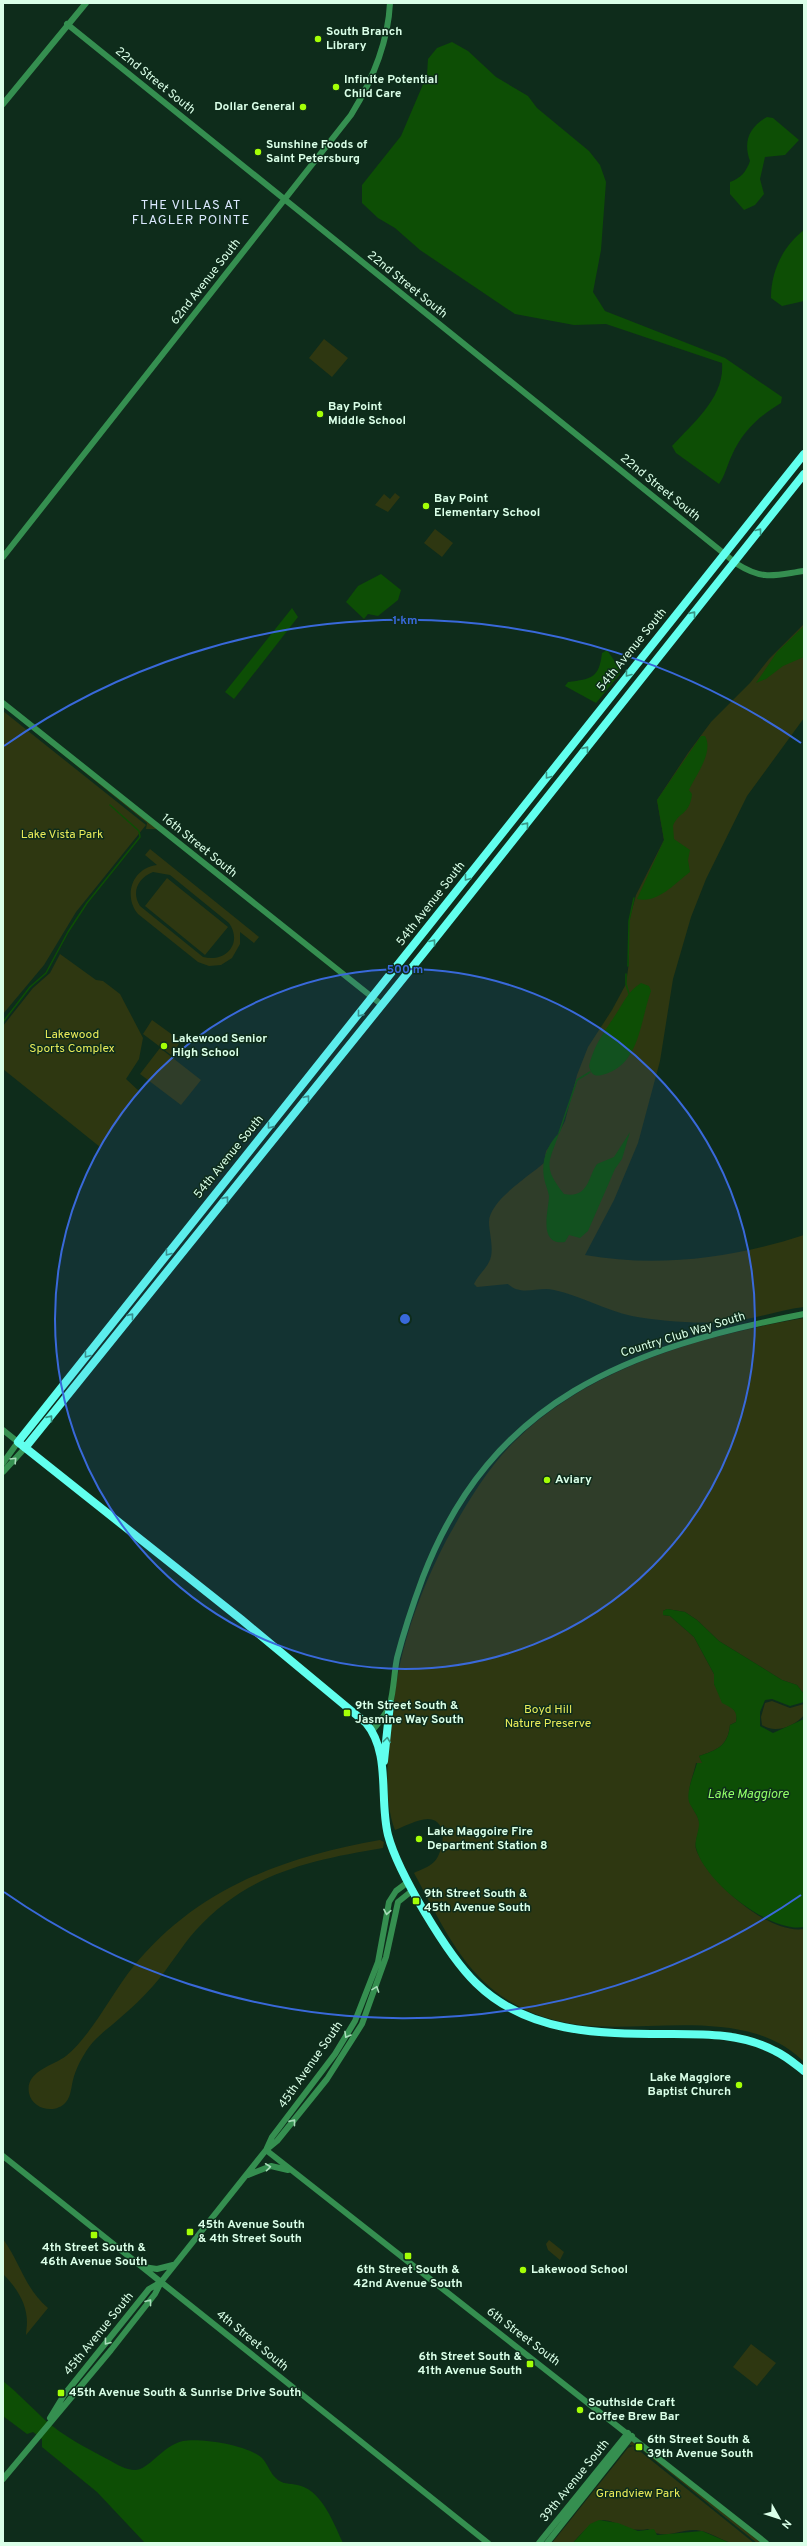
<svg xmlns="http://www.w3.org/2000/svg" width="807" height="2546" font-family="Overpass,sans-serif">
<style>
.green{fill:#2e3711;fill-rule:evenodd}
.water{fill:#0d4e05}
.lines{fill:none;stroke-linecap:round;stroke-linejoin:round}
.stream{stroke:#0d4e05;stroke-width:1.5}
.minor{stroke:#358f50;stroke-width:6}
.major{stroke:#61ffee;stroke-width:8}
.oneway{stroke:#389684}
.oneway2{stroke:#a8ddba}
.ring{fill:none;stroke:#3969da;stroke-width:2}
.poi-dot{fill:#a4ff06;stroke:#0e2c1b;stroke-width:1.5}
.labels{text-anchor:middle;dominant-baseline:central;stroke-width:3;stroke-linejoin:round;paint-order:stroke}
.poi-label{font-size:12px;font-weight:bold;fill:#daffe8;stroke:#0e2c1b;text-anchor:start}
.street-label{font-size:12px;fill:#daffe8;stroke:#0e2c1b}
.park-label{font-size:12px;fill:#e9eb59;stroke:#0e2c1b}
.neighbourhood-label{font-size:13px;letter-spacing:1px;fill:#dce9ff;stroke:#0e2c1b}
.water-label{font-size:13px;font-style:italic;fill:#91ff68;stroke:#0e2c1b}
.centre{fill:#3969da;stroke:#0e2c1b;stroke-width:2}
.ring-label{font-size:12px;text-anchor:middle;font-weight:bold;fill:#3969da;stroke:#0e2c1b;stroke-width:3;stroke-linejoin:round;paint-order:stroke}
</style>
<rect width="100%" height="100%" fill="#0e2c1b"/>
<path class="green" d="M324,339l24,19 -16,19 -23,-19z
M395,493l5,4 -12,15 -13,-7 9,-11 6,5z
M435,529l18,14 -11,14 -18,-14z
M804,624v94l-57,78 -41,83 -15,38 -18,62 -13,82 -22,82 -24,57 -29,55c73,13 149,3 219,-20v72c-21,2 -41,10 -63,13 -34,5 -75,2 -109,-4 -27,-6 -51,-20 -78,-26 -16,-4 -32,7 -46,-6l-31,3 -3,-3c4,-9 11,-14 15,-22 6,-11 0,-29 0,-40 0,-21 40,-46 55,-59l2,-12 13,-18 6,-12 12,-46 11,-28 24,-37 14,-26 3,-22v-41l7,-26 28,-55 -7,-40 31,-47 23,-31 39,-39 19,-24z
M3,706l155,123h-12l1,-6z
M3,711l143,114 -70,87 -32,53 -41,49z
M150,849l109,88 -5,6 -14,-11v12l-8,14 -11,7 -12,1 -11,-4 -60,-48c-15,-18 -6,-46 19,-49l-12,-10zM153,872l17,3 59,48c14,20 -3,40 -26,34l-63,-51c-9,-14 -2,-28 13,-34z
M167,878l61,49 -23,28 -60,-49z
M60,954l36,26 7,1 17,13 23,44 -4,21 -13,20 13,12 -39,56 -97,-78v-43l30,-38 17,-15z
M152,1020l29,21 -10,14 -28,-21z
M160,1048l41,32 -20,25 -41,-31z
M804,1318v376l-7,-9 -15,-5 -63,-39 -22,-21 -12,-8 -18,-3 -4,2v4l7,1 24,21 20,37v10l23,30 -1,8 -6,3c-2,21 -13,25 -31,31l4,8 -7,-1c-2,11 -10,28 -6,39 2,7 8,13 9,19 2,9 -5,20 -3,28 11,32 73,86 108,80v133c-55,-56 -154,-29 -224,-37 -33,-4 -64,-16 -89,-37 -35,-29 -55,-75 -77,-115 6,-3 15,-6 20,-11 10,-10 15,-43 -6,-43 -12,1 -23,7 -33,11 -15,-38 -4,-97 0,-137 7,-53 27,-106 52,-154 19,-34 39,-69 67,-97 76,-76 188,-106 290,-124z
M772,1701l18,7 14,-4v11c-10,12 -29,19 -42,10l-1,-8 4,-14z
M380,1840l4,2 -1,6c-72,12 -135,25 -187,82 -16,18 -27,38 -43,56 -10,11 -21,22 -33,32 -11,10 -22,17 -31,29 -7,10 -13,21 -16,33 -2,8 -2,16 -7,22 -11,13 -34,7 -37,-9 -4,-22 24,-27 37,-37 25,-20 46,-63 67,-89 64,-79 151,-110 247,-127z
M3,2239c18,25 21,48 45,69l-22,27c0,-4 1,-8 1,-13 0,-19 -11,-35 -24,-48z
M549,2240l15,12 -4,8 -12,-10 -2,-6z
M751,2344l25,19 -19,23 -24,-19z
M633,2440l128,103h-4l-120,-97 -8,-1z
M633,2446l3,2 118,95c-7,0 -16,2 -22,0 -12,-3 -23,-12 -36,-13 -18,-1 -31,11 -48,-1 -37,7 -37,-32 -75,14h-21l76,-95z"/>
<path class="water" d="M452,42l16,9 28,26 32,19 9,12 52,43 11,14 6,17 -5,68 -8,42 12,19 120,47 57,39 -1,6c-23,14 -38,28 -49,52 -5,10 -7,21 -13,29l-43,-31 -4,-7c21,-23 53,-49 50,-83l-116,-39 -32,1 -59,-11 -95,-64 -25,-22 -17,-10 -16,-15v-18l39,-49 26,-61 1,-16 9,-11z
M767,117l6,1 26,22 -14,15 -20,2 -5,22 4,15 -9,11 -11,5 -14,-16v-12c11,-4 16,-10 20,-21 -7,-19 -1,-34 17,-44z
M804,230v71l-22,5 -11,-8c0,-27 12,-52 33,-68z
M381,574l20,16 -3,10 -20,16 -10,-2 -4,5 -18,-17 12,-16z
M292,608l6,9 -64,82 -9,-7z
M804,626v31l-21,9 -17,13 -10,4 21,-31z
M607,650l11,16 2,8 -24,29 -31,-17 3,-4c24,-3 31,-4 34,-29z
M701,736h4c9,16 -9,39 -16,54l3,4c-2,21 -14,18 -19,32l1,13 16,11 -2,10 2,12c-15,11 -32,32 -53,27l27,-59 -7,-40z
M641,983l8,3 2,5c-11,30 -11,75 -49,84 -8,2 -11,-1 -13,-9 6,-23 14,-32 27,-52 8,-12 12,-23 25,-31z
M630,1132l-8,27 -7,10 -27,62 -8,7 -11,-3 -4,7c-28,4 -16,-33 -16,-46 -1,-6 -4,-12 -5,-18 -3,-17 3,-33 15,-45 -9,29 -18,32 5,61 25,5 24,-18 33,-30l17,-7z
M667,1609l18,3 12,8 22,21 63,39 15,5 7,9v8l-14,4 -18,-7 -7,1 -5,12v14l13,7 31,-14v208c-35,6 -100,-46 -108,-79 -2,-6 3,-17 3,-24 0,-8 -7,-15 -10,-22 -3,-11 5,-28 8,-39h5l-3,-7c18,-6 29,-10 31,-31l6,-3c2,-12 -4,-14 -14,-19l-8,-19v-10l-20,-37 -24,-21 -7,-1v-4z
M3,2381c15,12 28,26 42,39 18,16 43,29 64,40 7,4 17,10 26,10 14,0 28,-25 48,-29 19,-3 64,4 79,17 6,6 8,16 16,22 7,5 14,3 23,6 22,7 33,38 42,57h-198l-48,-51 -55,-45v-8l-9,-7 -6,2 -24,-18z
M599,2520l19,3 20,8 16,-2 3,6 45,-4 28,12h-157l17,-19z"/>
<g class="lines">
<path class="stream" d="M628,966l1,-45 5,-23
M626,974v10l3,10
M3,1022l27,-35 16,-14 22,-41 19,-29 53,-66 -1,-6 -29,-26
M559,1133l18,-53 13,-8"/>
<path class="minor" d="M67,24l670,540c27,17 38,11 67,7
M3,104l83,-101
M3,557l348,-442c21,-34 37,-71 39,-112
M3,703l379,302
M3,1430l15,12 -15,21
M3,1472l22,-24
M372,1731c6,-8 16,-18 18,-27 4,-15 4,-31 7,-46 7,-27 16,-54 26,-81 69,-179 206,-229 381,-263
M267,2148l5,-11 63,-83 20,-33 23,-59 11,-60 7,-11 12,-9
M266,2150l500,393
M3,2156l485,387
M248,2175l23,-9 17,4
M143,2267l14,2 16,-4
M50,2418l14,-23 85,-106 12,-7
M3,2479l108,-129 44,-56 6,-12 105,-132 11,-9 50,-62 35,-55 24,-67 12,-55 15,-12
M539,2543l89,-110
M547,2543l85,-107"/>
<path class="major" d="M804,454l-786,988 224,178 124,103c25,30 13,76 22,112 10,38 60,121 88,148 51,50 122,51 190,51 37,0 75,-1 109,17 11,5 20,13 29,20
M25,1448l397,-493 382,-481
M384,1761l6,-57"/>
</g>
<defs><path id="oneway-chevron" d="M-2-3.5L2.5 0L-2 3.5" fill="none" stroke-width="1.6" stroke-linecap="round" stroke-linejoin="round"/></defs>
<g class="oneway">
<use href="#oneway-chevron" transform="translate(759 531) rotate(-52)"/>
<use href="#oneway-chevron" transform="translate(693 614) rotate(-51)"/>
<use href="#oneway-chevron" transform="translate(628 674) rotate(128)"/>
<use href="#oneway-chevron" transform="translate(586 749) rotate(-51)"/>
<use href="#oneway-chevron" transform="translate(548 776) rotate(128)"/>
<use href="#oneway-chevron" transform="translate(526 825) rotate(-51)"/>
<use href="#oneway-chevron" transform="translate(467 878) rotate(128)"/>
<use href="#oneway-chevron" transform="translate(433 942) rotate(-52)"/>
<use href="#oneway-chevron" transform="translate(360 1014) rotate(129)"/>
<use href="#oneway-chevron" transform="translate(307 1098) rotate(-51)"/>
<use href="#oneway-chevron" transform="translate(270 1126) rotate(129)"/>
<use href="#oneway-chevron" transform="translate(226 1199) rotate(-51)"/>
<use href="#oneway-chevron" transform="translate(168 1253) rotate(128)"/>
<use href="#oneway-chevron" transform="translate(131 1316) rotate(-51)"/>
<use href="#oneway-chevron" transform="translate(87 1355) rotate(128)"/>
<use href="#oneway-chevron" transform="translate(50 1418) rotate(-51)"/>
<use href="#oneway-chevron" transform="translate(387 1740) rotate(-83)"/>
</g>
<g class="oneway2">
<use href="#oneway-chevron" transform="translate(14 1460) rotate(-46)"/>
<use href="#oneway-chevron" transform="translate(387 1912) rotate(100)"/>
<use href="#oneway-chevron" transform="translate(376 1989) rotate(-70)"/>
<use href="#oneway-chevron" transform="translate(347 2035) rotate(120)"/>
<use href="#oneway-chevron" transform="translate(293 2122) rotate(-51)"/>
<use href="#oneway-chevron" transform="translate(268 2167) rotate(-7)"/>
<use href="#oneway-chevron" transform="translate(149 2302) rotate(-52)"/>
<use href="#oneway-chevron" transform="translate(107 2342) rotate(128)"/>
</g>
<circle cx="405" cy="1319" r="350" fill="#3969da" fill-opacity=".12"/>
<g class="ring">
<circle cx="405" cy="1319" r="350"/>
<path d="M801 1895A699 699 0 0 1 4 1892M4 746A699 699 0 0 1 801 743"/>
</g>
<g class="poi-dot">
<circle cx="318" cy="39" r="4"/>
<circle cx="336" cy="87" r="4"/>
<circle cx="303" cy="107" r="4"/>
<circle cx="258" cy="152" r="4"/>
<circle cx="320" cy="414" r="4"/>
<circle cx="426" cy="506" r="4"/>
<circle cx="164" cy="1046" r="4"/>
<circle cx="547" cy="1480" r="4"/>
<rect x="343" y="1709" width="8" height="8" rx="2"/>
<circle cx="419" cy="1839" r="4"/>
<rect x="412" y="1897" width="8" height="8" rx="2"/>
<circle cx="739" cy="2085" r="4"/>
<rect x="186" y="2228" width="8" height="8" rx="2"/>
<rect x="90" y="2231" width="8" height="8" rx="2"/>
<rect x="404" y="2252" width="8" height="8" rx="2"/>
<circle cx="523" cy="2270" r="4"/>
<rect x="526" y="2360" width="8" height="8" rx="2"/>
<rect x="57" y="2389" width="8" height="8" rx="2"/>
<circle cx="580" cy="2410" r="4"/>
<rect x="635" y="2443" width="8" height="8" rx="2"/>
</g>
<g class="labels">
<g class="poi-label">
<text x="326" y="32">South Branch<tspan x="326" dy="14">Library</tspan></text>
<text x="344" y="80">Infinite Potential<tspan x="344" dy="14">Child Care</tspan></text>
<text x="295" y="107" text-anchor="end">Dollar General</text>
<text x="266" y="145">Sunshine Foods of<tspan x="266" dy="14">Saint Petersburg</tspan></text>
<text x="328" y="407">Bay Point<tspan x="328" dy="14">Middle School</tspan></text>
<text x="434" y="499">Bay Point<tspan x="434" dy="14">Elementary School</tspan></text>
<text x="172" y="1039">Lakewood Senior<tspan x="172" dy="14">High School</tspan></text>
<text x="555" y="1480">Aviary</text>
<text x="355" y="1706">9th Street South &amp;<tspan x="355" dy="14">Jasmine Way South</tspan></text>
<text x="427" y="1832">Lake Maggoire Fire<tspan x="427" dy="14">Department Station 8</tspan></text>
<text x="424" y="1894">9th Street South &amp;<tspan x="424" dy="14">45th Avenue South</tspan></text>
<text x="731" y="2078" text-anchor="end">Lake Maggiore<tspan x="731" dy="14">Baptist Church</tspan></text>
<text x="198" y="2225">45th Avenue South<tspan x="198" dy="14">&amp; 4th Street South</tspan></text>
<text x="94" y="2248" text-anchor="middle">4th Street South &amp;<tspan x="94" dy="14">46th Avenue South</tspan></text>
<text x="408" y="2270" text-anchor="middle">6th Street South &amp;<tspan x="408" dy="14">42nd Avenue South</tspan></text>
<text x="531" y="2270">Lakewood School</text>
<text x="522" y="2357" text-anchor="end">6th Street South &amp;<tspan x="522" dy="14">41th Avenue South</tspan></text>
<text x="69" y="2393">45th Avenue South &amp; Sunrise Drive South</text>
<text x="588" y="2403">Southside Craft<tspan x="588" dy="14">Coffee Brew Bar</tspan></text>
<text x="647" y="2440">6th Street South &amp;<tspan x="647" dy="14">39th Avenue South</tspan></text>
</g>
<g class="street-label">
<text transform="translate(155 81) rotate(39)">22nd Street South</text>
<text transform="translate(206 282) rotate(-52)">62nd Avenue South</text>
<text transform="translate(407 285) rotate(39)">22nd Street South</text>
<text transform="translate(660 488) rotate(39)">22nd Street South</text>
<text transform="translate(632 650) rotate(-51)">54th Avenue South</text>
<text transform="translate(199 846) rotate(39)">16th Street South</text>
<text transform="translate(431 904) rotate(-52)">54th Avenue South</text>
<text transform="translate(229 1157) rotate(-51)">54th Avenue South</text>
<text transform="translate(683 1335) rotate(-17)">Country Club Way South</text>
<text transform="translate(311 2065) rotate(-55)">45th Avenue South</text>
<text transform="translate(99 2334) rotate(-51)">45th Avenue South</text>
<text transform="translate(523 2337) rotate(37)">6th Street South</text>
<text transform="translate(252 2341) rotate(39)">4th Street South</text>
<text transform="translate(575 2481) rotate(-51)">39th Avenue South</text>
</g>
<g class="park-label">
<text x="62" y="835">Lake Vista Park</text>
<text x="72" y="1035">Lakewood<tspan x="72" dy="14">Sports Complex</tspan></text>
<text x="548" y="1710">Boyd Hill<tspan x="548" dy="14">Nature Preserve</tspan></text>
<text x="638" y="2494">Grandview Park</text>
</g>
<g class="neighbourhood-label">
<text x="191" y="206">THE VILLAS AT<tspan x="191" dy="15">FLAGLER POINTE</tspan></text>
</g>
<g class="water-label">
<text x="748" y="1795">Lake Maggiore</text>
</g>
</g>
<circle cx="405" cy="1319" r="6" class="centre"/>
<g class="ring-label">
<text x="405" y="624">1 km</text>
<text x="405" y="973">500 m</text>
</g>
<rect width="807" height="2546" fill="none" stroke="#daffe8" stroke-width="8"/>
<g transform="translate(779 2518) rotate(129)" stroke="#0e2c1b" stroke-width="3" paint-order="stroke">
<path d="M0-3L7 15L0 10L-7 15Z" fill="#daffe8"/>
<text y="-6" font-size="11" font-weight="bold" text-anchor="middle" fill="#daffe8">N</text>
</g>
</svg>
